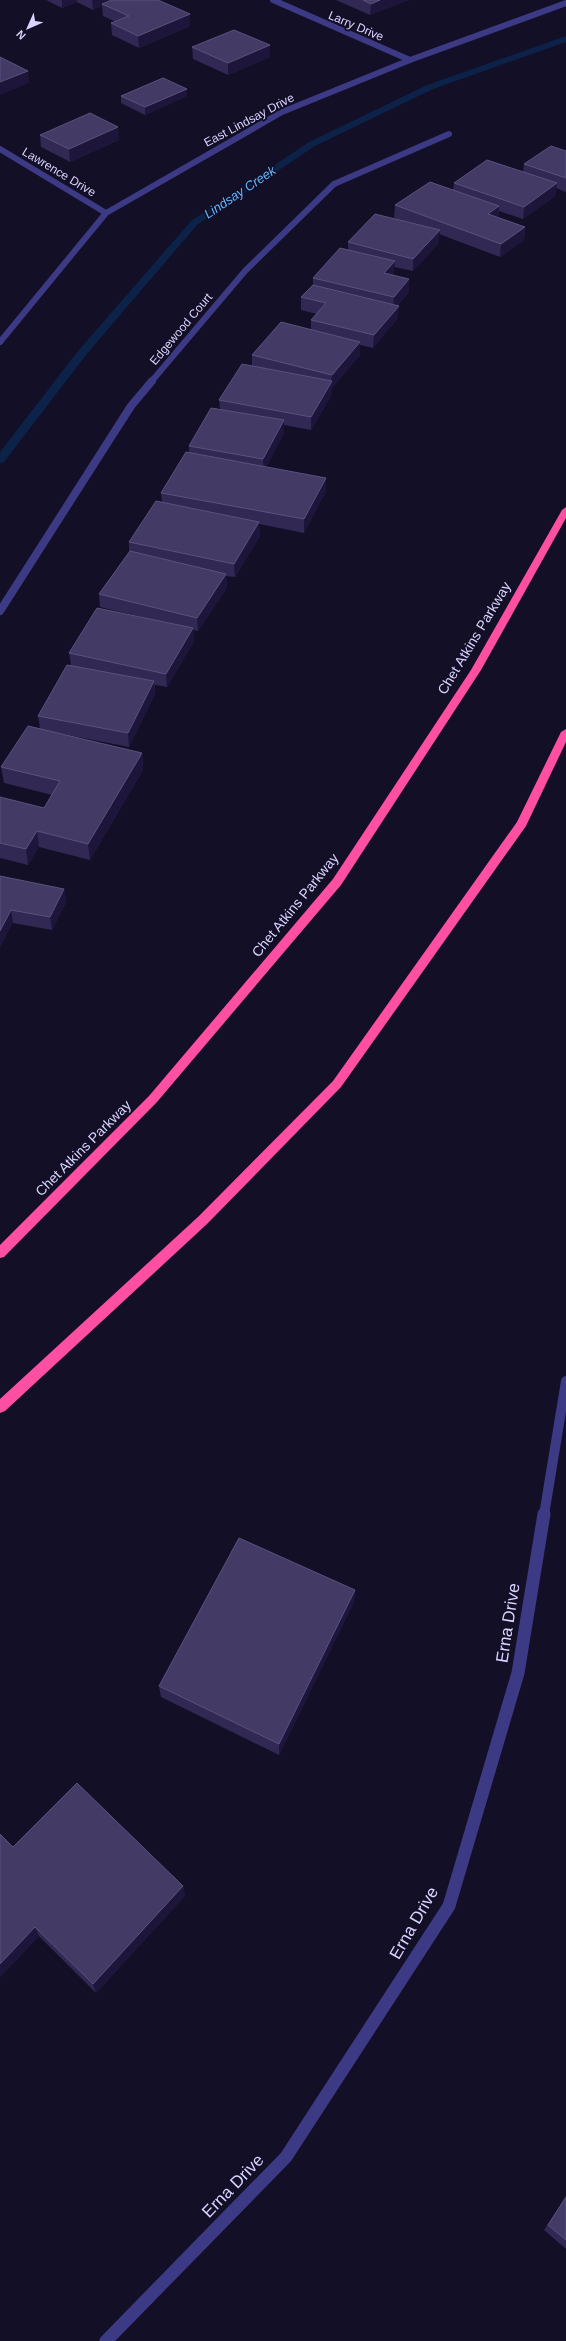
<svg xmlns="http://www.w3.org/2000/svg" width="566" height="2341" font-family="Helvetica,sans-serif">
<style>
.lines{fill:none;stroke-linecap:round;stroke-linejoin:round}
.stream{fill:#0c2248;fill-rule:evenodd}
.minor-far3{stroke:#3d3a85;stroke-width:6}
.minor-far2{stroke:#3d3a85;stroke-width:8}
.minor-far1{stroke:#3d3a85;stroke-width:10}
.minor{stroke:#3d3a85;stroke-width:13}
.highway{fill:#ff4fa3;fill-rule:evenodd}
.wall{fill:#312854}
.shaded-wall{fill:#1d163a}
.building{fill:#433a66;stroke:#5a527e}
.labels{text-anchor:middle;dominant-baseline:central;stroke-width:4;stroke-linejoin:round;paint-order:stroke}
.far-street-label{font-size:12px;fill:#d9d4ff;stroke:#130f26}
.far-water-label{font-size:13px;font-style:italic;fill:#62b6ff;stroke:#130f26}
.street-label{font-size:14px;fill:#d9d4ff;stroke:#130f26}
.near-street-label{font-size:17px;fill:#d9d4ff;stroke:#130f26}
</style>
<rect width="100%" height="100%" fill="#130f26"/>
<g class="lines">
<path class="stream" d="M566,36v6l-133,47 -118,57 -118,79 -111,130 -82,107 -4,1v-11l78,-101 113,-130 118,-79 118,-57z"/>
<path class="minor-far3" d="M273,0l137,60
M0,149l106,64
M0,342l106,-129 176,-101 128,-52 156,-57
M151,382l94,-111 89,-87 115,-50"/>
<path class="minor-far2" d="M0,611l131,-205 21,-25"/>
<path class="minor-far1" d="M544,1515l22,-134"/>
<path class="minor" d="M106,2341l180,-184 163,-251 69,-233 26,-159"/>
<path class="highway" d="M566,507v11l-85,152 -140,215 -184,217 -153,155 -4,1v-13l149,-149 184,-217 138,-209 91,-160z
M566,729v13l-40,84 -185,261 -134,137 -202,187 -5,2v-14l199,-183 134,-135 184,-259 44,-90z"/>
</g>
<path class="wall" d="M46,0h112l32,26 -51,22 -27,-13 -1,-12 5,-1 -13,-6 -1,-10 -9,4 -16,-8 -15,6z
M336,0h73l-39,15z
M192,47l78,10 -42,18 -35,-16z
M121,96h66l-42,19 -24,-12z
M40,135l79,5 -49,22 -29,-15z
M566,151v41l-10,-4 -1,8 -32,23 -24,-8 -1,6 27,10 -1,13 -24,17 -61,-23v9l-26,28 -19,-4v7l-1,1 16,17 -11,13v13l-25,30 -13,-3v10l-28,33v6l-21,36 -27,-5v8l-18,34 60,11v13l-22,42 -45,-9 1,12 -25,41 -9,-1 1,12 -29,43 -5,-1 1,11 -27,46 -12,-2v9l-26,53 -81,-16 94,22 1,17 -53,90 -51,-13 -11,18 -28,-7v-61l44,11 8,-13 -48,-12 -3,-16 39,-38 -2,-13 33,-51 -2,-12 81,-34 -50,-12 -1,-13 30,-42v-10l33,-40 -1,-9 28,-40v-7l31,-37 -1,-9 33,-34v-11l59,-25v-10l6,-6 -16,-4v-13l12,-12v-7l35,-28v-8l57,-20 -11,-4 1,-13 58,-15 1,-7 69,-11 1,-8z
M0,876l64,13 2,13 -14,28 -39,-7z
M355,1590l-1,12 -75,153 -118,-58 -2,-11z
M0,1834l13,13 170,39 2,10 -89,97 -57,-57 -39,41z
M566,2196v53l-22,-19z"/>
<path class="shaded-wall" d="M62,0h15v2l-15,6z
M92,0h26l-16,4v2l-9,4z
M380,0h29l-39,15 1,-11z
M190,14v12l-51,22 -1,-12z
M270,45v12l-42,18v-12z
M28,71l1,12 -29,12v-13z
M187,89v7l-42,19v-8z
M118,127l1,13 -49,22 -1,-13z
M557,183l-2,13 -32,23 1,-12z
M499,206l-1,12 -10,-4z
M525,227l-1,13 -24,17 1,-13z
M440,230l-1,13 -26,28v-12z
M395,261l-1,13 -10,12v-13z
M409,279v13l-16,18 1,-13z
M399,306l-1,12 -25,30 1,-13z
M360,342v13l-28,33v6l-21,36v-13l20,-35 1,-7z
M284,420v13l-20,39 -1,-13z
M326,478v13l-22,42v-14z
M259,522l1,14 -25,41 -1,-13z
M226,574l1,14 -29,43 -1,-13z
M193,628l1,13 -27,46 -1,-13z
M154,681l1,13 -26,53 -1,-14z
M142,753l1,17 -53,90 -2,-16z
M37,831l2,16 -11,18 -2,-16z
M64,889l2,13 -14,28 -2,-13z
M11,910l2,13 -13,25v-17z
M355,1590l-1,12 -75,153v-11z
M183,1886l2,10 -89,97 -3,-9z
M35,1927l4,9 -39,41v-13z"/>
<path class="building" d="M112,0h46l32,14 -52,22 -27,-13 18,-7 -27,-12z
M363,0h17l-9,4z
M234,30l36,15 -42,18 -36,-16z
M0,57l28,14 -28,11z
M163,78l24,11 -42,18 -24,-11z
M90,113l28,14 -49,22 -29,-14z
M551,146l15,5v27l-42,-14z
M487,160l70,23 -33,24 -70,-24z
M430,182l69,24 -11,8 37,13 -24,17 -106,-39z
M375,214l65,16 -27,29 -65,-17z
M340,248l55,13 -11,12 25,6 -15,18 -81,-19z
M313,285l86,21 -25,29 -63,-15 15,-17 -25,-6z
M281,322l79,20 -28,33 -80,-20z
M242,364l90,17 -21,36 -92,-17z
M211,408l73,12 -21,39 -74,-13z
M186,452l140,26 -22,41 -143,-26z
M156,501l103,21 -25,42 -105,-22z
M130,551l96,23 -29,44 -98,-24z
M97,608l96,20 -27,46 -97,-21z
M67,665l87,16 -26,52 -90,-17z
M28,726l114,27 -54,91 -51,-13 -11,18 -26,-6v-46l44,11 16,-27 -59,-14z
M0,876l64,13 -14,28 -39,-7 -11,21z
M239,1538l116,52 -76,154 -120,-58z
M77,1783l106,103 -90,98 -58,-57 -35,37v-130l13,13z
M566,2197v43l-18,-15z"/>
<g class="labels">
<g class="far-street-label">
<text transform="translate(356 26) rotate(23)">Larry Drive</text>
<text transform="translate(249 120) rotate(-28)">East Lindsay Drive</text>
<text transform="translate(59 172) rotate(31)">Lawrence Drive</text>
<text transform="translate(181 329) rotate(-50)">Edgewood Court</text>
</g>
<g class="far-water-label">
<text transform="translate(240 192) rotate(-34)">Lindsay Creek</text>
</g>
<g class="street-label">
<text transform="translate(474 638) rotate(-59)">Chet Atkins Parkway</text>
<text transform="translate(295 905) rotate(-51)">Chet Atkins Parkway</text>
<text transform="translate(83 1148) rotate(-45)">Chet Atkins Parkway</text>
</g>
<g class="near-street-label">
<text transform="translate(508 1623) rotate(-81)">Erna Drive</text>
<text transform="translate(414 1923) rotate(-60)">Erna Drive</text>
<text transform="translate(233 2186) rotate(-46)">Erna Drive</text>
</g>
</g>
<g transform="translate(28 28) rotate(225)" stroke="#130f26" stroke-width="3" paint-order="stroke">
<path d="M0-3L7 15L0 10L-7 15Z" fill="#d9d4ff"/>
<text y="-6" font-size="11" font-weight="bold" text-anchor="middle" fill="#d9d4ff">N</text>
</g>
</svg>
